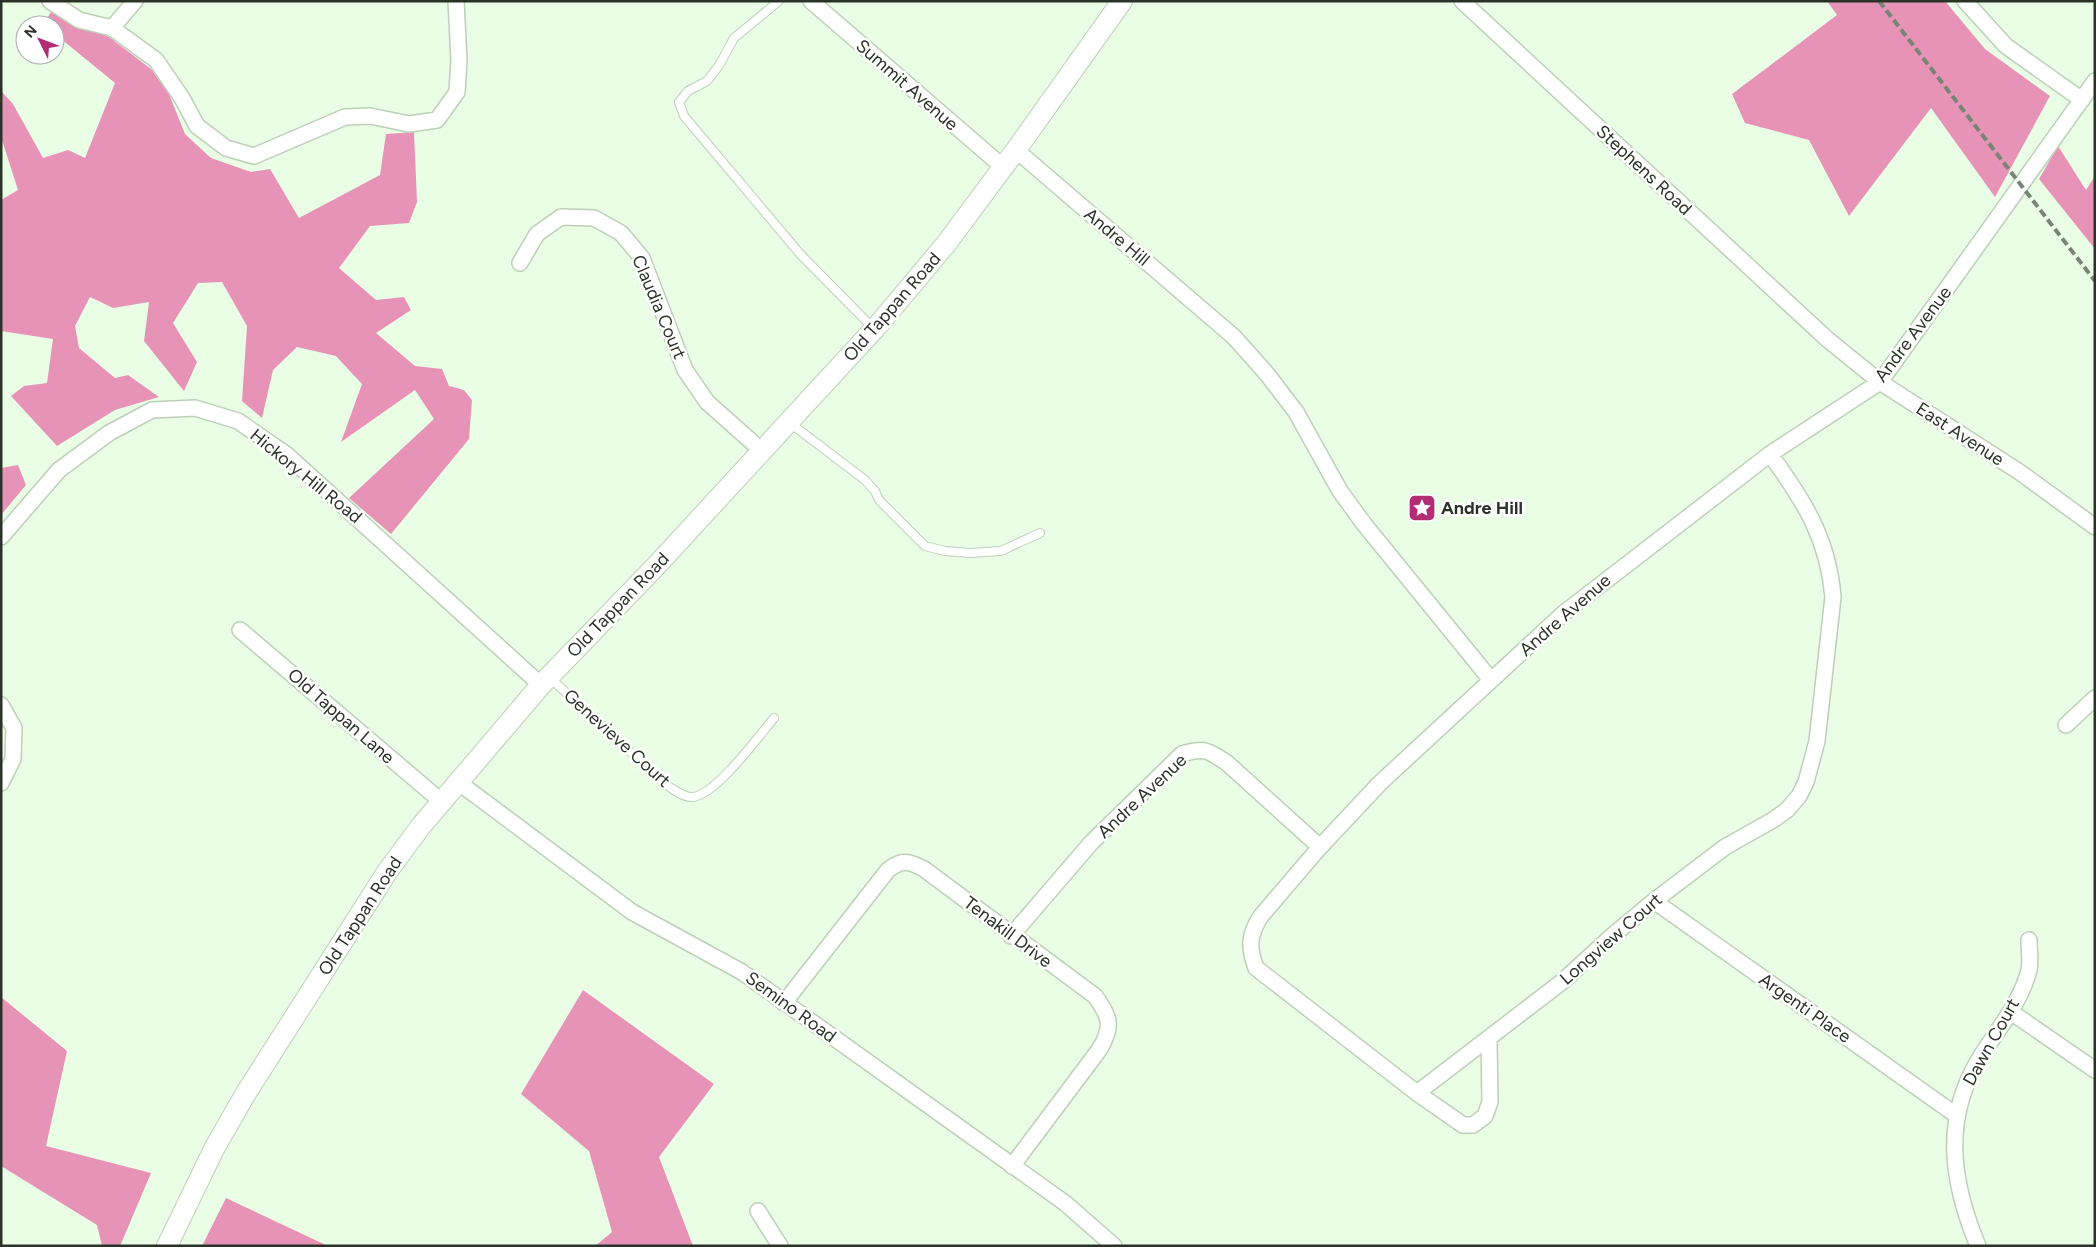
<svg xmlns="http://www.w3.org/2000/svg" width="2096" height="1247" font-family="Figtree,sans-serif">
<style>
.forest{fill:#e793b7}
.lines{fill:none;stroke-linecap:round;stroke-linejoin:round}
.lane-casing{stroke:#bcd0b7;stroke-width:10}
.street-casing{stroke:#bcd0b7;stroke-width:18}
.secondary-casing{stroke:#bcd0b7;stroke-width:22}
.lane{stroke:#fff;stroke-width:8}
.street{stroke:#fff;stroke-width:15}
.secondary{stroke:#fff;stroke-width:20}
.rail{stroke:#788575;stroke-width:4;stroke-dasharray:8 4;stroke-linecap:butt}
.labels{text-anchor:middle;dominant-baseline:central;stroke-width:5;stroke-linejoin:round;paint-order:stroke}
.street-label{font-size:18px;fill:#2b3329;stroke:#fff}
.poi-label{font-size:18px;font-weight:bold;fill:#2b3329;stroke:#fff;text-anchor:start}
</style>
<rect width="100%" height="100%" fill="#e9fee5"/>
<path class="forest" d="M1827,1h118l40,48 65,47 -55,101 -64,-89 -82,108 -40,-76 -64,-17 -13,-29 105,-79z
M51,12l58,25 42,32 18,25 16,40 26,24 40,14 19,-3 29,49 81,-43 6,-41 28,-2 3,70 -8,21 -39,3 -31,42 37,32 28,-3 7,13 -35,23 39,33 27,3 7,17 15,4 8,10 -3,39 -78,95 -42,-36 85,-79 -19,-29 -74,52 21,-58 -26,-28 -39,-9 -24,23 -11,48 -20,-17 5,-75 -25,-44 -24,1 -25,40 24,39 -13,29 -40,-50 5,-39 -36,6 -23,-11 -15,29 4,22 36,30 13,-3 31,22 -44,13 -58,36 -46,-50 13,-10 23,-3 6,-44 -52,-8v-131l17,-10 -17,-53v-46l12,13 30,54 25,-8 17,8 30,-75 -60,-49v-9h-12z
M2058,146l28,44 9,-14v73l-56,-70z
M18,465l8,20 -25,30v-47z
M583,990l131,94 -55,73 34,89h-98l17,-14 -23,-81 -68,-57z
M1,997l66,54 -21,95 105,27 -31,73h-18l-5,-21 -96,-59z
M226,1198l102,48h-126z"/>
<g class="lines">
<defs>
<path id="lane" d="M779,1l-45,37 -14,26 -13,17 -19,10 -9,11 5,14 117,139 73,74
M790,423l75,57 10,11 4,9 46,46 20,5 25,2 31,-2 39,-18
M549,677l116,107c8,5 17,13 27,13 22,0 67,-61 82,-79"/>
<path id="street" d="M50,1l29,19 33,8 44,32 26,38 15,28 29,22 28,8 91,-39 25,-1 39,8 28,-4 20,-28 2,-32 -3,-59
M811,1l192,166
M1462,1l365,338 53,43 141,91 74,54
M1965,1l41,45 76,54
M112,28l23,-27
M1016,150l218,187 33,37 29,38 44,79 24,33 127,156
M520,263l17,-29 24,-17 33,1 27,15 21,25 43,112 22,32 55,49
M1,537l58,-67 50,-37 43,-23 43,-2 43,13 49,34 254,230
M240,630l202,172
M1,705l13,23 -1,31 -12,24
M2066,725l29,-27
M458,782l174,130 110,60 323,231 49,43
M1654,901l302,214
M1011,936l80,-93 91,-89c22,-7 26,-4 45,9l93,84
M784,1003l104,-133c15,-11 21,-9 36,-1l171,127c16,22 18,31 4,54l-87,116
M2011,1012l84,58
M1489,1040l1,62 -5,14 -12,9h-10l-46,-32 -161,-125c-8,-21 -7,-34 5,-52l59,-69 60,-64 184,-170 206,-159 110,-72 215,-301
M1417,1093l146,-112 49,-45 42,-35 71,-54 48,-27 14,-10 12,-14 7,-14 11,-41 16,-144c-5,-59 -29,-96 -63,-143
M758,1211l22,35
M1978,1246c-27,-65 -36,-128 3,-190 17,-27 40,-54 48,-86 2,-9 0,-21 0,-30"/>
<path id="secondary" d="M167,1246l47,-97 32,-56 141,-221 34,-46 120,-141 115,-119 223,-242 67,-80 70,-94 106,-149"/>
</defs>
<use href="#lane" class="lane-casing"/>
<use href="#street" class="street-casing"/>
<use href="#secondary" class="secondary-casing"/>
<use href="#lane" class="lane"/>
<use href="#street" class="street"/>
<use href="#secondary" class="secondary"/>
<path class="rail" d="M1879,1l216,280"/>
</g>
<defs>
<symbol id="sight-square" viewBox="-11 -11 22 22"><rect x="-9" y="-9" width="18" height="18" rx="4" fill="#b22d74" stroke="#fff"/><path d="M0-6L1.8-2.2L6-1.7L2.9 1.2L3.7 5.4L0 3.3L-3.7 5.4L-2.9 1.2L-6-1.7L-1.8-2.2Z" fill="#fff"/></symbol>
</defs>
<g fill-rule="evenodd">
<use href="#sight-square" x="1406" y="492" width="32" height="32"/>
</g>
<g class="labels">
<g class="street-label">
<text transform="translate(907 85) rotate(41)">Summit Avenue</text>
<text transform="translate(1644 170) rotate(43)">Stephens Road</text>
<text transform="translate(1117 237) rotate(40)">Andre Hill</text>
<text transform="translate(659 307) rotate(67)">Claudia Court</text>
<text transform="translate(892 307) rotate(-49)">Old Tappan Road</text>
<text transform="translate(1913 334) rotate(-53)">Andre Avenue</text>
<text transform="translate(1960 434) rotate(33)">East Avenue</text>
<text transform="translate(306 476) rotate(39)">Hickory Hill Road</text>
<text transform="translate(618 605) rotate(-46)">Old Tappan Road</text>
<text transform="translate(1565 615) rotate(-41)">Andre Avenue</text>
<text transform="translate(341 716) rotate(41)">Old Tappan Lane</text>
<text transform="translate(617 738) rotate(42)">Genevieve Court</text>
<text transform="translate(1142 796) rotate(-43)">Andre Avenue</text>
<text transform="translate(360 916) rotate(-57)">Old Tappan Road</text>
<text transform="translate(1008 932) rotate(37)">Tenakill Drive</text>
<text transform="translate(1611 939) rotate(-41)">Longview Court</text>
<text transform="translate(791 1007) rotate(36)">Semino Road</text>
<text transform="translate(1805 1008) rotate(35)">Argenti Place</text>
<text transform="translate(1991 1042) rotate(-61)">Dawn Court</text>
</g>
<g class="poi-label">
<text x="1441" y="508">Andre Hill</text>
</g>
</g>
<rect width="2096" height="1247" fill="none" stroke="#2b3329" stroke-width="5"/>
<g transform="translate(40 40) rotate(312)"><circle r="24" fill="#ffffff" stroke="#aaada9"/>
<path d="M0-4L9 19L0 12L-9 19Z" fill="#b22d74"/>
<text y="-8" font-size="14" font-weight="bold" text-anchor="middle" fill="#2b3329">N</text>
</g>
</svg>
